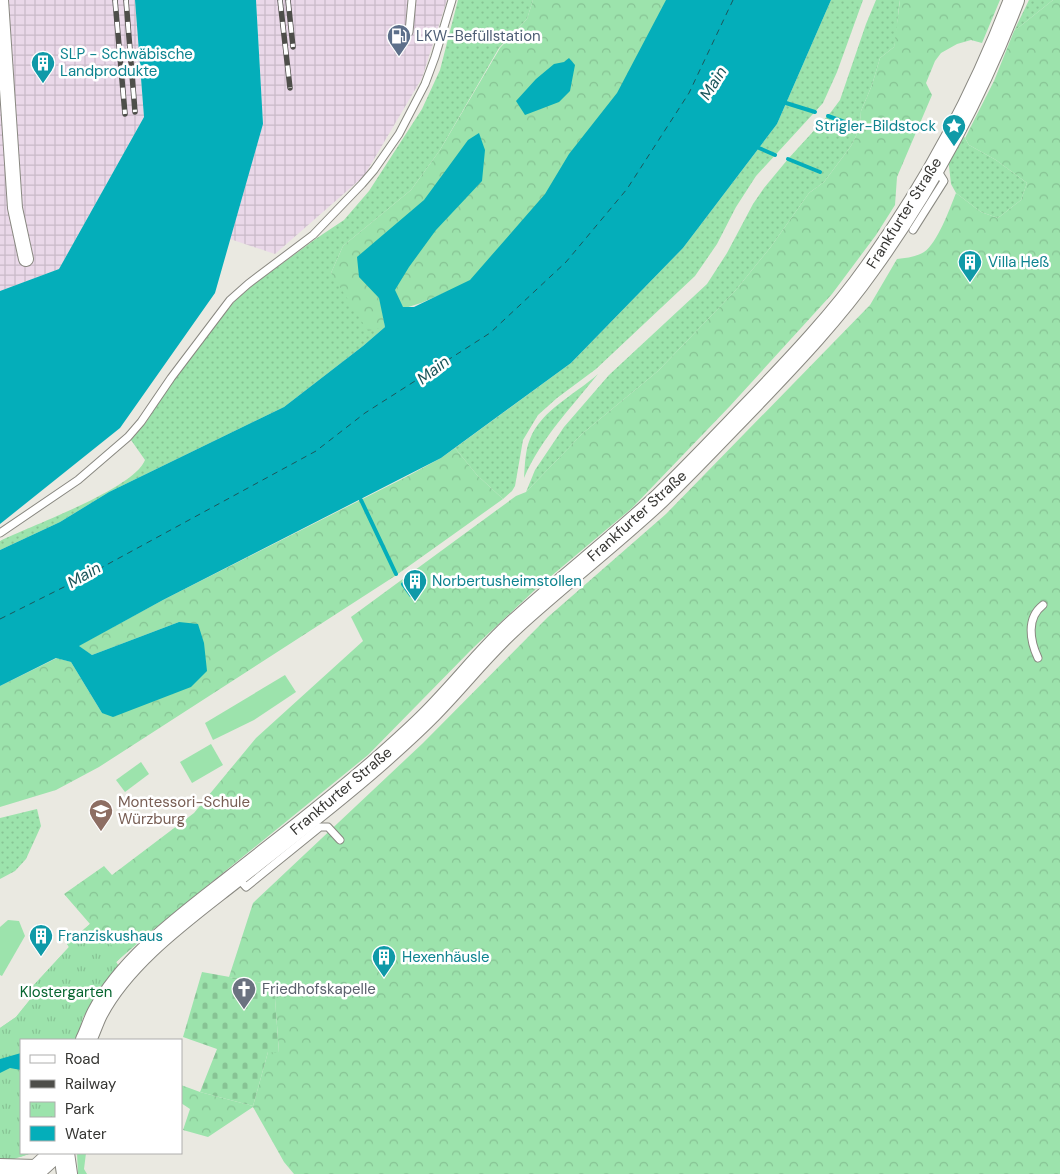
<svg xmlns="http://www.w3.org/2000/svg" width="1060" height="1174" viewBox="0 0 1060 1174" font-family="'DM Sans',sans-serif">
	<defs>
		<pattern id="industrial-grid" width="8" height="8" patternUnits="userSpaceOnUse" patternTransform="scale(1.25)"><rect width="8" height="8" fill="#ead8e9"/><path d="M0 4h8M4 0v8" fill="none" stroke="#c9bac8"/></pattern>
		<pattern id="grass-dots" width="8" height="8" patternUnits="userSpaceOnUse" patternTransform="scale(1.25)"><rect width="8" height="8" fill="#9ce3ac"/><path d="M2 2h.1M6 6h.1" fill="none" stroke="#87c394" stroke-width="1.8" stroke-linecap="round"/></pattern>
		<pattern id="forest-crowns" width="20" height="18" patternUnits="userSpaceOnUse" patternTransform="scale(1.25)"><rect width="20" height="18" fill="#9ce3ac"/><path d="M2 6a3 3 0 1 1 6 0M12 15a3 3 0 1 1 6 0" fill="none" stroke="#87c394"/></pattern>
		<pattern id="cemetery-stones" width="16" height="16" patternUnits="userSpaceOnUse" patternTransform="scale(1.25)"><rect width="16" height="16" fill="#9ce3ac"/><path d="M2 7V4a2 2 0 0 1 4 0v3zM10 15v-3a2 2 0 0 1 4 0v3z" fill="#87c394"/></pattern>
		<pattern id="park-tufts" width="24" height="20" patternUnits="userSpaceOnUse" patternTransform="scale(1.25)"><rect width="24" height="20" fill="#9ce3ac"/><path d="M3 7l-1-3M5 7V3M7 7l1-3M15 17l-1-3M17 17v-4M19 17l1-3" fill="none" stroke="#87c394"/></pattern>
	</defs>
	<rect width="100%" height="100%" fill="#eae9e1"/>
	<g fill="url(#industrial-grid)">
		<polygon points="0,0 135,0 144,117 59,269 0,291"/>
		<polygon points="256,0 447,0 422,78 364,176 275,254 230,239 263,124"/>
	</g>
	<g fill="url(#grass-dots)">
		<path d="M458,0H533L527,19L499,48L440,150L411,190L343,246L331,273L385,327L363,346L284,407L109,492L60,522L0,550V541C30,526 134,489 145,460L131,440L147,421L175,376L218,320L236,300L253,285L317,238L344,220L369,191L422,109L440,70Z"/>
		<polygon points="831,0 863,0 837,72 823,103 756,176 736,207 717,244 695,276 596,369 557,398 538,415 523,440 515,486 512,491 503,499 477,475 455,448 571,363 683,248 777,124"/>
		<path d="M876,0H900C897,16 898,32 894,47L880,58L872,85L861,111L860,128L851,146L824,182L809,193L770,248L735,291L658,371L583,433L526,492L535,470L564,427L609,375L707,284L727,253L753,204L764,188L788,159L831,112L840,100L866,24Z"/>
		<polygon points="1029,0 1053,0 1014,31"/>
		<polygon points="962,133 969,145 996,160 1027,183 1021,200 998,218 981,212 956,193 951,184 948,157"/>
		<path d="M598,374C571,408 541,438 524,478C525,465 525,451 530,439C541,410 576,394 598,374Z"/>
		<polygon points="37,809 41,826 26,859 15,871 0,879 0,818"/>
	</g>
	<g fill="url(#forest-crowns)">
		<polygon points="533,0 667,0 618,94 546,194 472,281 421,303 402,309 380,297 385,327 368,331 331,273 343,246 411,190 440,150 500,48 527,19"/>
		<polygon points="900,0 1000,0 982,43 971,40 957,44 941,53 935,61 926,83 932,95 897,177 895,205 876,235 832,294 730,406 632,508 537,588 473,648 368,755 154,929 116,962 118,965 104,984 83,1017 76,1040 21,1040 21,1153 32,1153 20,1157 0,1028 16,1017 37,991 32,987 69,947 67,944 90,924 64,894 104,866 112,875 194,813 256,738 363,641 351,617 516,496 526,492 583,433 658,371 735,291 770,248 809,193 824,182 851,146 860,128 861,111 872,85 880,58 894,47"/>
		<path d="M1053,0H1060V1174H294L284,1162L253,1107L208,1137L183,1130L190,1109L181,1103V1085L200,1092L253,1106L268,1052H279L274,985L229,977L253,903L423,743L548,617L666,514L870,305L897,259C906,258 916,257 924,252C937,244 950,208 956,193L981,212L998,218L1021,200L1027,183L996,160L969,145L965,138L994,81L1014,31Z"/>
		<polygon points="455,448 477,475 503,499 395,576 99,767 56,790 0,807 0,686 57,658 71,662 102,713 179,622 92,655 78,646 163,600 406,477 441,458"/>
	</g>
	<polygon fill="url(#cemetery-stones)" points="202,972 274,985 279,1053 268,1052 253,1106 200,1092 217,1049 183,1037"/>
	<polygon fill="url(#park-tufts)" points="90,924 122,956 116,962 118,965 104,984 83,1017 76,1040 21,1040 21,1153 32,1153 11,1160 0,1160 0,1028 16,1017 37,991 32,987 69,947 67,944"/>
	<g fill="#9ce3ac">
		<polygon points="285,675 296,692 254,720 213,740 205,723"/>
		<polygon points="211,744 223,765 192,783 180,762"/>
		<polygon points="141,762 149,774 125,792 116,780"/>
		<polygon points="8,920 19,921 25,936 2,976 0,975 0,927"/>
		<polygon points="77,1153 86,1153 84,1169 87,1174 78,1174"/>
	</g>
	<g fill="#04aeba">
		<polygon points="135,0 256,0 263,124 215,293 120,428 0,524 0,291 59,269 144,117"/>
		<polygon points="666,0 831,0 777,124 683,248 571,363 441,458 163,600 79,646 92,655 179,622 198,624 204,643 207,671 191,687 113,717 102,713 71,662 56,658 0,686 0,550 60,522 109,492 284,407 363,346 385,327 379,298 359,277 357,257 424,200 468,140 479,133 485,150 482,181 436,230 409,267 395,290 403,307 414,307 470,280 545,194 569,154 617,93"/>
		<polygon points="569,58 575,65 570,91 559,102 525,115 516,101 536,79 554,64 564,62"/>
		<polygon points="21,1053 21,1070 10,1068 0,1073 0,1059"/>
	</g>
	<g fill="none" stroke-linecap="round" stroke-linejoin="round">
		<g stroke="#04aeba" stroke-width="4">
			<polyline points="786,103 815,112"/>
			<polyline points="828,116 861,128"/>
			<polyline points="759,148 775,155"/>
			<polyline points="788,159 820,172"/>
			<polyline points="361,500 396,574"/>
			<polyline points="403,584 411,595"/>
		</g>
		<polyline stroke="#1d565b" stroke-width="1" stroke-dasharray="6 5" stroke-linecap="butt" points="0,619 86,576 316,451 365,413 490,333 566,262 627,189 689,93 733,0"/>
		<g stroke="#898881" stroke-width="9">
			<g id="lane">
				<polyline points="409,32 412,0"/>
				<polyline points="913,230 944,181 937,170"/>
				<polyline points="0,533 78,480 128,437 141,422 171,378 230,300 248,284 313,235 362,184 374,170 399,134 425,84 435,57 452,0"/>
				<path d="M1038,658C1030,641 1026,618 1043,605"/>
				<polyline points="237,877 246,887 320,827 328,827 340,840"/>
			</g>
		</g>
		<g stroke="#898881" stroke-width="16">
			<polyline id="street" points="1,0 15,208 26,259"/>
		</g>
		<g stroke="#898881" stroke-width="22">
			<g id="secondary">
				<path d="M86,1040C90,1032 93,1022 97,1014C125,960 185,917 232,880C280,842 329,805 376,764C393,749 411,733 428,716C458,686 484,652 515,624C562,581 613,542 660,498C692,467 723,434 754,402C795,359 836,316 870,268C929,186 978,94 1014,0"/>
				<polyline points="64,1153 67,1174"/>
				<polyline points="0,1169 36,1170"/>
				<polyline points="32,1174 55,1153"/>
			</g>
		</g>
		<use href="#lane" stroke="#fff" stroke-width="7"/>
		<use href="#street" stroke="#fff" stroke-width="14"/>
		<use href="#secondary" stroke="#fff" stroke-width="20"/>
		<g stroke="#4e4e4a" stroke-width="5.5">
			<g id="rail">
				<polyline points="115,0 125,114"/>
				<polyline points="126,0 135,112"/>
				<polyline points="280,0 290,88"/>
				<polyline points="288,0 293,47"/>
			</g>
		</g>
		<use href="#rail" stroke="#fff" stroke-width="4" stroke-dasharray="11" stroke-linecap="butt"/>
	</g>
	<defs>
		<g id="fuel-pin" transform="scale(1.25)"><path d="M0 17L-7.5 6A9.5 9.5 0 1 1 7.5 6Z" fill="#5c6f8a" stroke="#fff"/><path d="M-5.5-6h7V0h2V4h1.3V-2.5L3-4.5l.8-.8L6-3V5H2.5V1h-1V6h-7ZM-4.2-4.7v3.2H.2V-4.7Z" fill="#fff"/></g>
		<g id="building-pin" transform="scale(1.25)"><path d="M0 17L-7.5 6A9.5 9.5 0 1 1 7.5 6Z" fill="#0f9aa8" stroke="#fff"/><path d="M-4-6H4V6H1V3H-1V6H-4ZM-2.5-4.3h1.7v1.8h-1.7ZM.8-4.3h1.7v1.8H.8ZM-2.5-1h1.7V.8h-1.7ZM.8-1h1.7V.8H.8Z" fill="#fff"/></g>
		<g id="sight-pin" transform="scale(1.25)"><path d="M0 17L-7.5 6A9.5 9.5 0 1 1 7.5 6Z" fill="#0f9aa8" stroke="#fff"/><path d="M0-6L1.8-2.2L6-1.7L2.9 1.2L3.7 5.4L0 3.3L-3.7 5.4L-2.9 1.2L-6-1.7L-1.8-2.2Z" fill="#fff"/></g>
		<g id="school-pin" transform="scale(1.25)"><path d="M0 17L-7.5 6A9.5 9.5 0 1 1 7.5 6Z" fill="#8d6e63" stroke="#fff"/><path d="M0-5L7-2L0 1L-7-2ZM-4 1L0 2.5L4 1V4Q0 6-4 4Z" fill="#fff"/></g>
		<g id="church-pin" transform="scale(1.25)"><path d="M0 17L-7.5 6A9.5 9.5 0 1 1 7.5 6Z" fill="#6b7280" stroke="#fff"/><path d="M-1.2-6h2.4v3.5h3.3v2.4h-3.3V6h-2.4V-.1h-3.3v-2.4h3.3Z" fill="#fff"/></g>
	</defs>
	<g fill-rule="evenodd">
		<use href="#fuel-pin" x="399" y="36"/>
		<use href="#building-pin" x="43" y="63"/>
		<use href="#sight-pin" x="954" y="126"/>
		<use href="#building-pin" x="970" y="262"/>
		<use href="#building-pin" x="415" y="581"/>
		<use href="#school-pin" x="101" y="811"/>
		<use href="#building-pin" x="41" y="936"/>
		<use href="#building-pin" x="384" y="957"/>
		<use href="#church-pin" x="244" y="989"/>
	</g>
	<g text-anchor="middle" dominant-baseline="central" stroke-width="5" stroke-linejoin="round" paint-order="stroke">
		<g font-size="15" fill="#4e5e75" stroke="#fff" text-anchor="start">
			<text x="416" y="36">LKW-Befüllstation</text>
		</g>
		<g font-size="15" fill="#0d838f" stroke="#fff" text-anchor="start">
			<text x="60" y="54">SLP - Schwäbische<tspan x="60" dy="17">Landprodukte</tspan></text>
			<text x="936" y="126" text-anchor="end">Strigler-Bildstock</text>
			<text x="988" y="262">Villa Heß</text>
			<text x="432" y="581">Norbertusheimstollen</text>
			<text x="58" y="936">Franziskushaus</text>
			<text x="402" y="957">Hexenhäusle</text>
		</g>
		<g font-size="15" fill="#353532" stroke="#fff">
			<text transform="translate(904 213) rotate(-58)">Frankfurter Straße</text>
			<text transform="translate(637 516) rotate(-42)">Frankfurter Straße</text>
			<text transform="translate(341 791) rotate(-40)">Frankfurter Straße</text>
		</g>
		<g font-size="15" fill="#785e54" stroke="#fff" text-anchor="start">
			<text x="118" y="802">Montessori-Schule<tspan x="118" dy="17">Würzburg</tspan></text>
		</g>
		<g font-size="15" fill="#5b616d" stroke="#fff" text-anchor="start">
			<text x="262" y="989">Friedhofskapelle</text>
		</g>
		<g font-size="15" fill="#076530" stroke="#fff">
			<text x="66" y="992">Klostergarten</text>
		</g>
		<g font-size="16" font-style="italic" fill="#1d565b" stroke="#fff">
			<text transform="translate(713 83) rotate(-58)">Main</text>
			<text transform="translate(433 370) rotate(-37)">Main</text>
			<text transform="translate(84 575) rotate(-30)">Main</text>
		</g>
	</g>
	<rect x="20" y="1039" width="162" height="115" fill="#ffffff" stroke="#aeaead"/>
	<rect x="30" y="1055" width="25" height="8" fill="#ffffff" stroke="#aeaead"/>
	<text x="65" y="1064" font-size="15" fill="#353532">Road</text>
	<rect x="30" y="1080" width="25" height="8" fill="#4e4e4a" stroke="#aeaead"/>
	<text x="65" y="1089" font-size="15" fill="#353532">Railway</text>
	<rect x="30" y="1102" width="25" height="15" fill="url(#park-tufts)" stroke="#aeaead"/>
	<text x="65" y="1114" font-size="15" fill="#353532">Park</text>
	<rect x="30" y="1126" width="25" height="15" fill="#04aeba" stroke="#aeaead"/>
	<text x="65" y="1139" font-size="15" fill="#353532">Water</text>
</svg>
